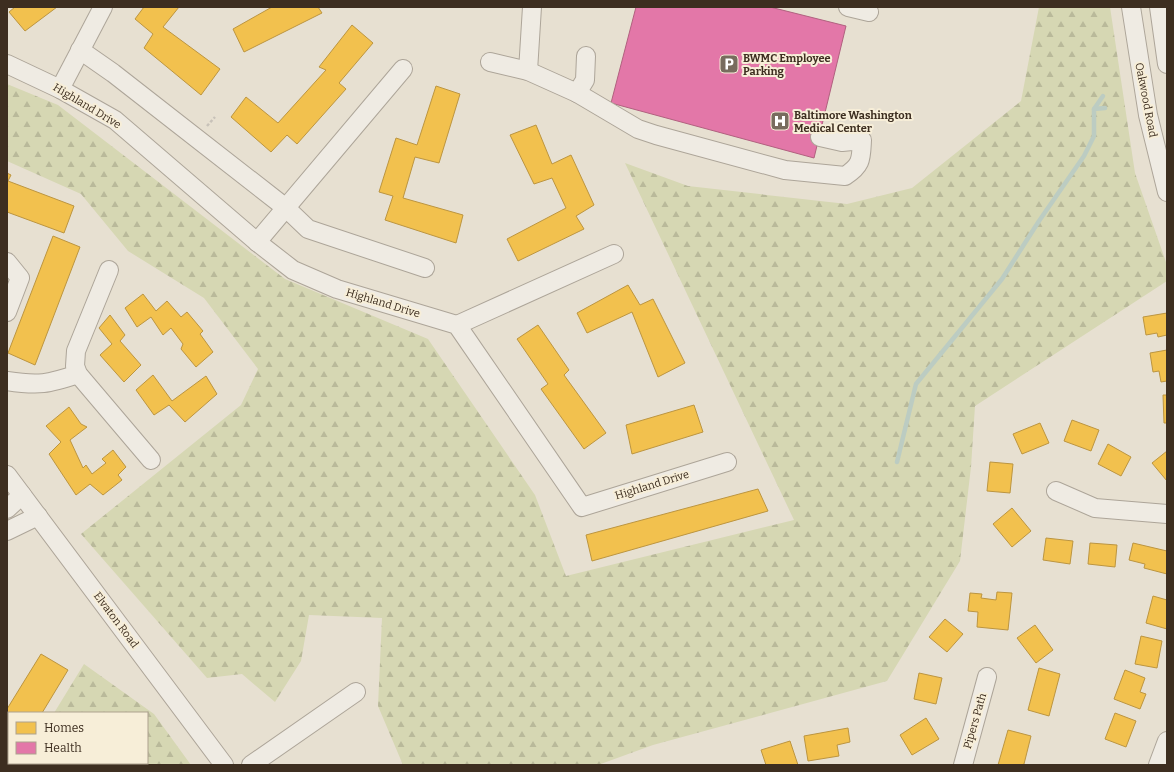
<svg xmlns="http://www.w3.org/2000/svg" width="1174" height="772" viewBox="0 0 1174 772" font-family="Bitter,serif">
	<defs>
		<pattern id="forest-firs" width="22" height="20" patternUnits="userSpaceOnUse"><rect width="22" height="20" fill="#d6d7b3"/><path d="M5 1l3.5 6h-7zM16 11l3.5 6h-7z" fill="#b9b99a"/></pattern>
	</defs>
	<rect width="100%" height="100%" fill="#e7e0d1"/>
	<g fill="url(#forest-firs)">
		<polygon points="1039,7 1110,7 1135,173 1167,265 1167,281 975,406 971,467 960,561 887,681 653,745 598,765 403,765 378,706 382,618 309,615 301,661 275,702 242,674 207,678 81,534 241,405 258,369 204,298 128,251 81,194 7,161 7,84 58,105 285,279 428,339 535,495 566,576 794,520 625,163 688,186 847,204 912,188 1021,101"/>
		<polygon points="84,664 154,714 191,765 23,765 24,763 147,763 147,713 54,713"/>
	</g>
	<g fill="#f2c14e" stroke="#bc9540">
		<polygon points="15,7 57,7 25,31 9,12"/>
		<polygon points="144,7 179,7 163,27 220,69 201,95 144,48 153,34 135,19"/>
		<polygon points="272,7 318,7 322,13 244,52 233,29"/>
		<polygon points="352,25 373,43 339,83 346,89 297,144 287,135 271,152 231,117 246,97 278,123 326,70 319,67"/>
		<polygon points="436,86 460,94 439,163 415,157 403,198 463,215 456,243 385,220 393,196 379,192 396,138 417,145"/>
		<polygon points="536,125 552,164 571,155 594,205 576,216 584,229 518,261 507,239 566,208 552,178 534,184 510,135"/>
		<polygon points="7,173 11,175 8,181 74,206 64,233 7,212"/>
		<polygon points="53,236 80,247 35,365 8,353"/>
		<polygon points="628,285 640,305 653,299 685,363 658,377 632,312 587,333 577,313"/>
		<polygon points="143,294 156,311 167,301 181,317 187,312 203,331 200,334 213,352 196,367 181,349 183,344 171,328 163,335 151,317 137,327 125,308"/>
		<polygon points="1167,313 1167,335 1158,337 1157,333 1146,335 1143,317"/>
		<polygon points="110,315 125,335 120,341 141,365 124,382 100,355 112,344 99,328"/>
		<polygon points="538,325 569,370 564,375 606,433 584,449 541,389 548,384 517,339"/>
		<polygon points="1167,350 1167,381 1161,382 1159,371 1153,372 1150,353"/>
		<polygon points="153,375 172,401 206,376 217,394 185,422 169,405 154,415 136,390"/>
		<polygon points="1163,395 1167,395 1167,423 1164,423"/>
		<polygon points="694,405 703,432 632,454 626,425"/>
		<polygon points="69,407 81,424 87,427 70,440 83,468 86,465 92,474 106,463 102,459 113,450 126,467 118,475 122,480 103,495 90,484 76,495 49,454 61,442 46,426"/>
		<polygon points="1072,420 1099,430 1091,451 1064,441"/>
		<polygon points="1040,423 1049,443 1022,454 1013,434"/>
		<polygon points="1108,444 1131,457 1121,476 1098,464"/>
		<polygon points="1167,451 1167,481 1152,463"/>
		<polygon points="990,462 1013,464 1010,493 987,491"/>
		<polygon points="758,489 768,511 592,561 586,535"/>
		<polygon points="1012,508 1031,531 1012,547 993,524"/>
		<polygon points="1046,538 1073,541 1070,564 1043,560"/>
		<polygon points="1090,543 1117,545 1115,567 1088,564"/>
		<polygon points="1133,543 1167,551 1167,574 1144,568 1145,564 1129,560"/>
		<polygon points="997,592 1012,593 1008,630 977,627 978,612 968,611 970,593 982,594 981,598 996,600"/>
		<polygon points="1153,596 1167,600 1167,629 1146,623"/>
		<polygon points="945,619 963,634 947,652 929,637"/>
		<polygon points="1035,625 1053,650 1036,663 1017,638"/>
		<polygon points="1141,636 1162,641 1157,668 1135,664"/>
		<polygon points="41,654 68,670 42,713 9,713 9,763 13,763 12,765 7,765 7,709"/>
		<polygon points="1039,668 1060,674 1049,716 1028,710"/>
		<polygon points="1125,670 1145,678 1140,692 1146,694 1140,709 1114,699"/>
		<polygon points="919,673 942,678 936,704 914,699"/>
		<polygon points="1115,713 1136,721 1126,747 1105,739"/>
		<polygon points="926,718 939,739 912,755 900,735"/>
		<polygon points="848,728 850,742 837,745 839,756 808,761 804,736"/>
		<polygon points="1008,730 1031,736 1024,764 1022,765 998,765"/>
		<polygon points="790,741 798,765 766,765 761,750"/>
	</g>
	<polygon fill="#e377a8" stroke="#b1617f" points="636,7 770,7 846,26 814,158 611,103"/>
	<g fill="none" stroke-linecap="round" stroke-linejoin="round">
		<g stroke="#bcccc2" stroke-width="4.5">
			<polyline points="1094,109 1103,96"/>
			<polyline points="897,462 916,384 1002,279 1039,221 1084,156 1094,136 1094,109 1105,108"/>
		</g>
		<g stroke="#ada599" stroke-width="20">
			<g id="minor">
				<polyline points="848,7 869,12"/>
				<polyline points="1131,7 1148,115 1167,192"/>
				<polyline points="1159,7 1167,64"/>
				<polyline points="80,50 113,73 286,208 308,229 425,268"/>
				<path d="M490,62L528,71L577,93L638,129L656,135L785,170L845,176C862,165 861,159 862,140L842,142L820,137"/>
				<polyline points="7,64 60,89 115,120 257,242 293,270 337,289 457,325 582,507 727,462"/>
				<polyline points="528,71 532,7"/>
				<polyline points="60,89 103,7"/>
				<polyline points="577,93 585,80 586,56"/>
				<polyline points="257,242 403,69"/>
				<polyline points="7,262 20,278 7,312"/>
				<polyline points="109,270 76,351 75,366 78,374 151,460"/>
				<polyline points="457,325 614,254"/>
				<path d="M7,381C39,386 48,384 78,374"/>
				<polyline points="7,475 224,765"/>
				<polyline points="1056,491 1095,508 1167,514"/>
				<polyline points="7,509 22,495"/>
				<polyline points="7,531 38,516"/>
				<polyline points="251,765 356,692"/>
				<polyline points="963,765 987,677"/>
				<polyline points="1158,765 1167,741"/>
			</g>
		</g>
		<polyline stroke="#c8c2b9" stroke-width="2.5" stroke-dasharray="3 2" stroke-linecap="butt" points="207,126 215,117"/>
		<use href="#minor" stroke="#efebe3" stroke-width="18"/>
	</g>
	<defs>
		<g id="parking-square" transform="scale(1)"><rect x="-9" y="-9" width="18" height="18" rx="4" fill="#786c5e" stroke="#f7eed8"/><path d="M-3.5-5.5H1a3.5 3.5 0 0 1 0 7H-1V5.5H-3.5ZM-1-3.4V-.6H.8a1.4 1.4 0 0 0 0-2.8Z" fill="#fff"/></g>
		<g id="hospital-square" transform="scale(1)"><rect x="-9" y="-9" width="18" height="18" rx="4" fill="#786c5e" stroke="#f7eed8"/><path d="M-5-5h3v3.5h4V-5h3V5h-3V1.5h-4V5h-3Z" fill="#fff"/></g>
	</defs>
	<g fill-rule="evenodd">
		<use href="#parking-square" x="729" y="64"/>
		<use href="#hospital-square" x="780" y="121"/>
	</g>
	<g text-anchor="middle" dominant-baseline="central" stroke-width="4" stroke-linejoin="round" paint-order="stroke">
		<g font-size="11" font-weight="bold" fill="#3d2e20" stroke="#f7eed8" text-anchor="start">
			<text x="743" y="58">BWMC Employee<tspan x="743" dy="13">Parking</tspan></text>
			<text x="794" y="115">Baltimore Washington<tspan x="794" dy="13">Medical Center</tspan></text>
		</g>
		<g font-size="11" fill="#3d2e20" stroke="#f7eed8">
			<text transform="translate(1146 100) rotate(79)">Oakwood Road</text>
			<text transform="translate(87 106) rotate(31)">Highland Drive</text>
			<text transform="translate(383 303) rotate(17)">Highland Drive</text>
			<text transform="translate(652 485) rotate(-17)">Highland Drive</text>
			<text transform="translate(116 620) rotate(53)">Elvaton Road</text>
			<text transform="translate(975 721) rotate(-74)">Pipers Path</text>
		</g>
	</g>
	<rect width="1174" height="772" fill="none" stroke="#3d2e20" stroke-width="16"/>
	<rect x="8" y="712" width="140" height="52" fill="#f7eed8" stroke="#ada18e"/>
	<rect x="16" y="722" width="20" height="12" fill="#f2c14e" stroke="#ada18e"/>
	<text x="44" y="732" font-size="12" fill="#3d2e20">Homes</text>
	<rect x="16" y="742" width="20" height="12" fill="#e377a8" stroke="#ada18e"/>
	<text x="44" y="752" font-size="12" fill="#3d2e20">Health</text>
</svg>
